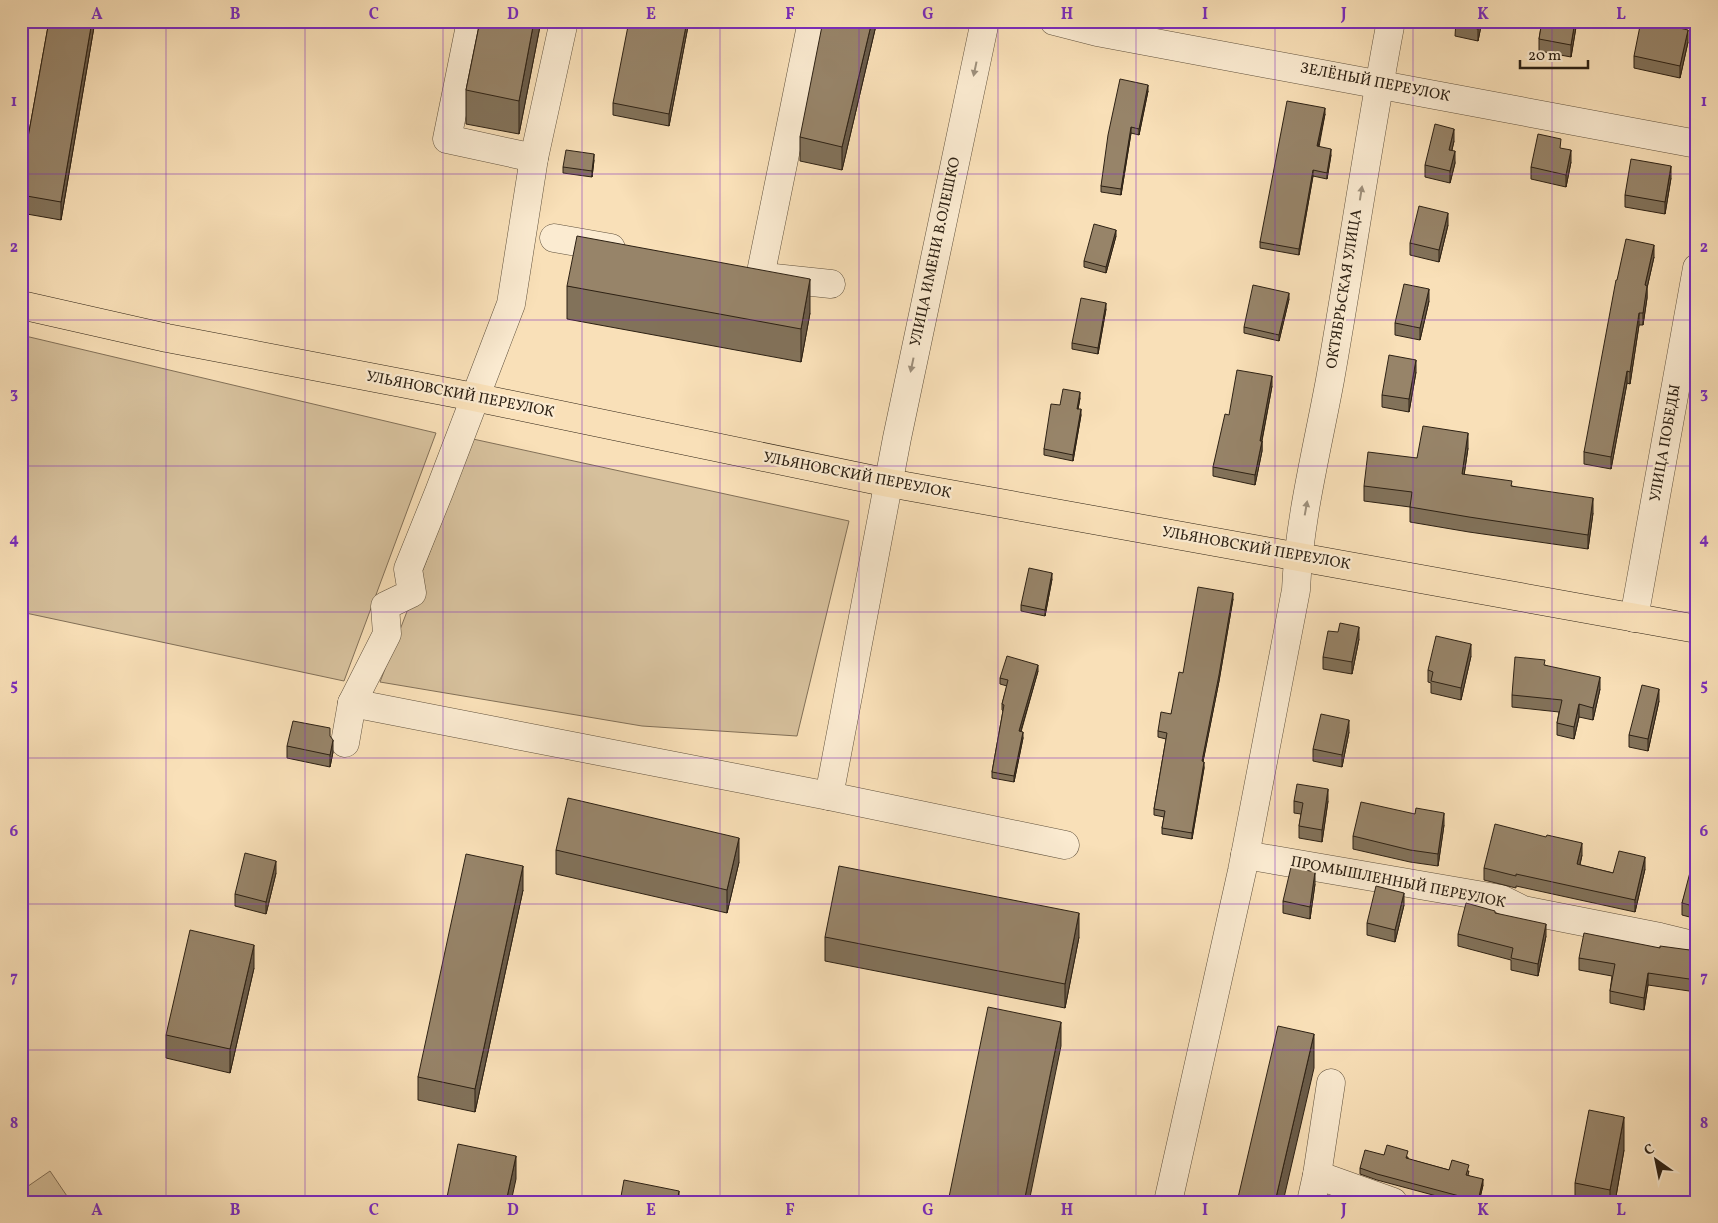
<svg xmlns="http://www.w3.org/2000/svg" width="1718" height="1223" viewBox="0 0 1718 1223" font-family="Vollkorn,serif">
	<rect width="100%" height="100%" fill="#f9e0b8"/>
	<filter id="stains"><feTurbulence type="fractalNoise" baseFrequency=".004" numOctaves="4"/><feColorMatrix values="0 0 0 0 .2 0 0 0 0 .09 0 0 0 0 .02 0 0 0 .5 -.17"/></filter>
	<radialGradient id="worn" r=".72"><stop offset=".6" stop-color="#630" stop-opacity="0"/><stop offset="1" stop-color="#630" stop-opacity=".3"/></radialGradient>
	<g fill="#d6c09c" stroke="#827058">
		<polygon points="21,335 436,433 344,681 21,612"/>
		<polygon points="473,439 849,521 797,736 642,726 380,682"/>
		<polygon points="50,1171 71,1202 21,1202 21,1191"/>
	</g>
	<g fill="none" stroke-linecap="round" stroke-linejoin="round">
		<g stroke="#60513d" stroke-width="29">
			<g id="minor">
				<polyline points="471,21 447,139 534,158"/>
				<polyline points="1054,21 1097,32 1697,144"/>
				<polyline points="554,238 611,248"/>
				<polyline points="760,277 812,21"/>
				<polyline points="774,278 831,284"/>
				<polyline points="1634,618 1697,268"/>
				<polyline points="352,703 829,796 1065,845"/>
				<polyline points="345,743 352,703 387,634 385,606 412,593 408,569 439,492 511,304 534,158 564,21"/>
				<polyline points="829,796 897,438 985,21"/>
				<polyline points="1245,855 1501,899 1523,910 1660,937 1697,946"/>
				<polyline points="1317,1175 1393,1202"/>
				<path d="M1168,1202L1242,871L1296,590C1299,520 1317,450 1330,380C1351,261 1368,141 1391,21"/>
				<polyline points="1311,1202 1317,1175 1331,1083"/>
			</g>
		</g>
		<g stroke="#2d2114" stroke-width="29">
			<polyline id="major" points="21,305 167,338 474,397 889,483 1697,629"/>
		</g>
		<use href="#minor" stroke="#fbebd1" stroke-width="28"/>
		<use href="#major" stroke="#f9e0b8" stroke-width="28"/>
	</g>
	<g fill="#82725a" stroke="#2d2114">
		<polygon points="49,21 95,21 61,220 21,213 21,142 27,143"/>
		<polygon points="480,21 541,21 519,134 466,124 466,90"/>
		<polygon points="689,21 669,126 613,115 613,103"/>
		<polygon points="877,21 842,170 800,161 800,137"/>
		<polygon points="1456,21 1482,21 1478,41 1455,36"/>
		<polygon points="1542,21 1577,21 1571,57 1539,51 1539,39"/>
		<polygon points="1688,42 1680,78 1634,68 1634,56"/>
		<polygon points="1148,91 1139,135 1131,133 1121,195 1101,192 1101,186"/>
		<polygon points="1325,114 1319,147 1331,155 1327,179 1313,176 1299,255 1260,248 1260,242"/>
		<polygon points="1454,141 1452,150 1455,163 1450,183 1425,177 1425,165"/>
		<polygon points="594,160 592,177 563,173 563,167"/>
		<polygon points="1571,162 1566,187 1531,179 1531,167"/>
		<polygon points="1671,178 1665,214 1625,207 1625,195"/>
		<polygon points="1448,225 1439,262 1410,255 1410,243"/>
		<polygon points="1116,236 1106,273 1084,267 1084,261"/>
		<polygon points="1654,257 1647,288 1647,298 1643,325 1639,325 1630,384 1627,383 1611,469 1584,464 1584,452"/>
		<polygon points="567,286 810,313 801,362 567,319"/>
		<polygon points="1289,299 1279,341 1244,333 1244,327"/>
		<polygon points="1429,301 1420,340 1395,335 1395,323"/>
		<polygon points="1106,309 1098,354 1072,349 1072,343"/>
		<polygon points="1416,372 1409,412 1382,407 1382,395"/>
		<polygon points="1272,386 1262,441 1262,451 1255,485 1213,476 1213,467 1229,415"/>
		<polygon points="1080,398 1078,409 1081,415 1073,461 1044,455 1044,449 1060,405"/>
		<polygon points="1468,448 1464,475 1512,486 1593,513 1588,549 1469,532 1410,522 1410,507 1364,501 1364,486 1417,458"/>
		<polygon points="1052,579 1045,616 1021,611 1021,605"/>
		<polygon points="1233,599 1219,681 1203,761 1204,768 1192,839 1162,834 1162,828 1164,817 1154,815 1154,809 1166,739 1158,737 1158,731 1171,714 1183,673"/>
		<polygon points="1359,639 1352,674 1323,669 1323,657"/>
		<polygon points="1471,656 1461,700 1431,693 1431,683 1428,682 1428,670"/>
		<polygon points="1545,665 1600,689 1593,720 1579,717 1574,739 1557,735 1557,723 1559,712 1512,707 1512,695"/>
		<polygon points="1038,671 1021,732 1023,738 1014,782 992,778 992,772 1003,711 1002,710 1002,704 1007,686 1000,684 1000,678"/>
		<polygon points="1659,701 1648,751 1629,747 1629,735"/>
		<polygon points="1349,732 1342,767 1313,761 1313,749"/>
		<polygon points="287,746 333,752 330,767 287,758"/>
		<polygon points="1294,801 1328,801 1322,842 1299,838 1299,826 1301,814 1294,813"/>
		<polygon points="1444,825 1438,866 1410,862 1353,849 1353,836"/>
		<polygon points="556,850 739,862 727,913 556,874"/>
		<polygon points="1582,855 1580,865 1613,873 1645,869 1635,912 1516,886 1516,888 1484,880 1484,868"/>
		<polygon points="1697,857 1697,919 1682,915 1682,903"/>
		<polygon points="276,873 266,914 235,906 235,894"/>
		<polygon points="1315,884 1310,919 1283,913 1283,901"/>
		<polygon points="523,890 475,1112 418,1100 418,1077"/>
		<polygon points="1404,905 1395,942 1367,935 1367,923"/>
		<polygon points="1495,913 1546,936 1538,976 1511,970 1511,960 1458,946 1458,934"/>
		<polygon points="825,937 1079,937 1065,1008 825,961"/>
		<polygon points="1660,948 1697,951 1696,992 1648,985 1644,1010 1610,1003 1610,991 1612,976 1579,970 1579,958"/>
		<polygon points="254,968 230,1073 166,1058 166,1035"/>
		<polygon points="1624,1150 1615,1202 1575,1202 1575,1183"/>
		<polygon points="1384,1155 1408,1157 1408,1159 1449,1170 1469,1171 1468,1175 1483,1185 1479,1202 1459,1202 1377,1180 1360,1174 1360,1168"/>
	</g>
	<g fill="#6a5c4a" stroke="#2d2114">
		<polygon points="92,21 95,21 61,220 61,202"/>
		<polygon points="534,21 541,21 519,134 519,101"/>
		<polygon points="687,21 689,21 669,126 669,114"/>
		<polygon points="872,21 877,21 842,170 842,147"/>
		<polygon points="1479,21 1482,21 1478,41 1478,29"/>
		<polygon points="1575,21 1577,21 1571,57 1571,45"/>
		<polygon points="1688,30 1688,42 1680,78 1680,66"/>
		<polygon points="1148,85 1148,91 1139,135 1139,129"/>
		<polygon points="1325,108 1325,114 1317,152 1317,146"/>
		<polygon points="1131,127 1131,133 1121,195 1121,189"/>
		<polygon points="1454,129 1454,141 1449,162 1449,150"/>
		<polygon points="1331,149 1331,155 1327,179 1327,173"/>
		<polygon points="1571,150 1571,162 1566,187 1566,175"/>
		<polygon points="1455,151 1455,163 1450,183 1450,171"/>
		<polygon points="594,154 594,160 592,177 592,171"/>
		<polygon points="1671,166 1671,178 1665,214 1665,202"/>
		<polygon points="1313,170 1313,176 1299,255 1299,249"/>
		<polygon points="1448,213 1448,225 1439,262 1439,250"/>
		<polygon points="1116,230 1116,236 1106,273 1106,267"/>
		<polygon points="1654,245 1654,257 1647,288 1647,298 1643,325 1643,313 1645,285"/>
		<polygon points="810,279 810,313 801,362 801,329"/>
		<polygon points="1429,289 1429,301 1420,340 1420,328"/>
		<polygon points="1289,293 1289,299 1279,341 1279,335"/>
		<polygon points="1106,303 1106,309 1098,354 1098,348"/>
		<polygon points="1639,313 1639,325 1630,384 1630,372"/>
		<polygon points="1416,360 1416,372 1409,412 1409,399"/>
		<polygon points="1627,371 1627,383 1611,469 1611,457"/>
		<polygon points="1272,376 1272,386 1260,450 1260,441"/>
		<polygon points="1080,392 1080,398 1077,415 1077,409"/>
		<polygon points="1081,409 1081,415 1073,461 1073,455"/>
		<polygon points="1468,433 1468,448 1462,489 1462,474"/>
		<polygon points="1262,441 1262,451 1255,485 1255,475"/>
		<polygon points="1593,498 1593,513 1588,549 1588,535"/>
		<polygon points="1052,573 1052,579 1045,616 1045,610"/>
		<polygon points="1233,593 1233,599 1219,681 1202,767 1202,761"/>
		<polygon points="1359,627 1359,639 1352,674 1352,662"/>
		<polygon points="1471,644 1471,656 1461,700 1461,688"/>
		<polygon points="1038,665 1038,671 1019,737 1019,731"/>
		<polygon points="1600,677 1600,689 1593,720 1593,708"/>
		<polygon points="1659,689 1659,701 1648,751 1648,739"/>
		<polygon points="1579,704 1579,717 1574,739 1574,727"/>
		<polygon points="1349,720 1349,732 1342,767 1342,755"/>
		<polygon points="1023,732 1023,738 1014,782 1014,776"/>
		<polygon points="333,740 333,752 330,767 330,755"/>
		<polygon points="1204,762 1204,768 1192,839 1192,833"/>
		<polygon points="1328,789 1328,801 1322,842 1322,830"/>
		<polygon points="1444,813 1444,825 1438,866 1438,854"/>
		<polygon points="739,838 739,862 727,913 727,890"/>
		<polygon points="1582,843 1582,855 1577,876 1577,864"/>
		<polygon points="1645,857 1645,869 1635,912 1635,900"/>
		<polygon points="276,861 276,873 266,914 266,902"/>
		<polygon points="523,866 523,890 475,1112 475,1089"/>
		<polygon points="1315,872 1315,884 1310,919 1310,907"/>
		<polygon points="1404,893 1404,905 1395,942 1395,930"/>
		<polygon points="1079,913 1079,937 1065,1008 1065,984"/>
		<polygon points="1546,924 1546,936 1538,976 1538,964"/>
		<polygon points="254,945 254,968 230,1073 230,1049"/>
		<polygon points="1648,973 1648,985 1644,1010 1644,998"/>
		<polygon points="1061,1022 1061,1046 1029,1202 1024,1202"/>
		<polygon points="1314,1034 1314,1068 1283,1202 1275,1202"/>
		<polygon points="1624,1117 1624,1150 1615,1202 1610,1202 1610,1190"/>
		<polygon points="516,1156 516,1179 511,1202 506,1202"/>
		<polygon points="1483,1179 1483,1185 1479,1202 1478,1202"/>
		<polygon points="679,1191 679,1202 677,1202"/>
	</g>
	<g fill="#978469" stroke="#2d2114">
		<polygon points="49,21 92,21 61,202 21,195 21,142 27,143"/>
		<polygon points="480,21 534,21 519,101 466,90"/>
		<polygon points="629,21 687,21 669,114 613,103"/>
		<polygon points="823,21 872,21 842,147 800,137"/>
		<polygon points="1456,21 1479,21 1478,29 1455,24"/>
		<polygon points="1542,21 1575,21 1571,45 1539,39"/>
		<polygon points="1641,21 1650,21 1688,30 1680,66 1634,56"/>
		<polygon points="1120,79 1148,85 1139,129 1131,127 1121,189 1101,186 1108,135"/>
		<polygon points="1287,101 1325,108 1317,146 1331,149 1327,173 1313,170 1299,249 1260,242"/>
		<polygon points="1435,124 1454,129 1449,150 1455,151 1450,171 1425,165"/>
		<polygon points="1538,134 1561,139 1560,148 1571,150 1566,175 1531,167"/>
		<polygon points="566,150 594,154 592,171 563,167"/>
		<polygon points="1631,159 1671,166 1665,202 1625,195"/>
		<polygon points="1419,206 1448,213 1439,250 1410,243"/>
		<polygon points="1094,224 1116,230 1106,267 1084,261"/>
		<polygon points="577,236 810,279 801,329 567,286"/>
		<polygon points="1626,239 1654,245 1645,285 1647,286 1643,313 1639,313 1630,372 1627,371 1611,457 1584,452 1616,280 1617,280"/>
		<polygon points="1404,284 1429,289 1420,328 1395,323"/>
		<polygon points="1253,285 1289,293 1279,335 1244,327"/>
		<polygon points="1081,298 1106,303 1098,348 1072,343"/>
		<polygon points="1389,355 1416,360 1409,399 1382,395"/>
		<polygon points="1237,370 1272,376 1260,441 1262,441 1255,475 1213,467 1225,414 1229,415"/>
		<polygon points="1063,389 1080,392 1077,409 1081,409 1073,455 1044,449 1051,404 1060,405"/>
		<polygon points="1423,426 1468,433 1462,474 1512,481 1511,486 1593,498 1588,535 1469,517 1410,507 1412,492 1364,486 1368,452 1417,458"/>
		<polygon points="1029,568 1052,573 1045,610 1021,605"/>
		<polygon points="1198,587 1233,593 1219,675 1202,761 1204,762 1192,833 1162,828 1165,811 1154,809 1167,733 1158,731 1161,712 1171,714 1179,672 1183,673"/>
		<polygon points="1340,623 1359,627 1352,662 1323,657 1328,631 1338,632"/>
		<polygon points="1436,636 1471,644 1461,688 1431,681 1433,672 1428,670"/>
		<polygon points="1007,656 1038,665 1019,731 1023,732 1014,776 992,772 1004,705 1002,704 1008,680 1000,678"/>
		<polygon points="1515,657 1545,660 1544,665 1600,677 1593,708 1579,704 1574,727 1557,723 1562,700 1512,695"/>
		<polygon points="1642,685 1659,689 1648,739 1629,735"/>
		<polygon points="1321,714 1349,720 1342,755 1313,749"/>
		<polygon points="293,721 330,728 330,736 333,740 330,755 287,746"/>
		<polygon points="1297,784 1328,789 1322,830 1299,826 1303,803 1294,801"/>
		<polygon points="568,798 739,838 727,890 556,850"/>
		<polygon points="1361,802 1415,814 1416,808 1444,813 1438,854 1410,850 1353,836"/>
		<polygon points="1495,824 1546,837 1547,835 1582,843 1577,864 1613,873 1619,851 1645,857 1635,900 1516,874 1516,876 1484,868"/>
		<polygon points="245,853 276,861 266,902 235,894"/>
		<polygon points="466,854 523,866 475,1089 418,1077"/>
		<polygon points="1694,857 1697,857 1697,907 1682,903"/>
		<polygon points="839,866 1079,913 1065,984 825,937"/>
		<polygon points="1291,867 1315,872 1310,907 1283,901"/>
		<polygon points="1376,886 1404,893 1395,930 1367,923"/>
		<polygon points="1466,903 1495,911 1495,913 1546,924 1538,964 1511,958 1513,948 1458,934"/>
		<polygon points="190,930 254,945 230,1049 166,1035"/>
		<polygon points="1584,933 1660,948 1660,946 1697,951 1696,980 1648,973 1644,998 1610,991 1615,964 1579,958"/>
		<polygon points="988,1007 1061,1022 1024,1202 948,1202"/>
		<polygon points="1278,1026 1314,1034 1275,1202 1237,1202"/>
		<polygon points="1589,1110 1624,1117 1610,1190 1575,1183"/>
		<polygon points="458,1144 516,1156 506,1202 446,1202"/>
		<polygon points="1387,1145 1408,1151 1406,1158 1449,1170 1452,1160 1469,1165 1466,1175 1483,1179 1478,1201 1377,1174 1360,1168 1365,1150 1384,1155"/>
		<polygon points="624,1180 679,1191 677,1202 620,1202"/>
	</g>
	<defs><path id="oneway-solid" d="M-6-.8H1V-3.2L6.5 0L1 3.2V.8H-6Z" transform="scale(1.25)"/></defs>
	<g fill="#9e907c">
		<use href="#oneway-solid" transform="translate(975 69) rotate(102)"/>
		<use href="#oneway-solid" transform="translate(1361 193) rotate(-81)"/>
		<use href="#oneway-solid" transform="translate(912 365) rotate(102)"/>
		<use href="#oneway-solid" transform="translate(1306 508) rotate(-80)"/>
	</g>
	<path fill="none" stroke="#7b2cbf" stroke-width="1" stroke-opacity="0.55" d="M166,21V1202M305,21V1202M443,21V1202M582,21V1202M720,21V1202M859,21V1202M998,21V1202M1136,21V1202M1275,21V1202M1413,21V1202M1552,21V1202M21,174H1697M21,320H1697M21,466H1697M21,612H1697M21,758H1697M21,904H1697M21,1050H1697"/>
	<g text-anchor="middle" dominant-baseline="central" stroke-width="4.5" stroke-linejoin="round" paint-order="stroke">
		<g font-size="15" fill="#2d2114" stroke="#fbebd1">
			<text transform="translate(1375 83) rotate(11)">ЗЕЛЁНЫЙ ПЕРЕУЛОК</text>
			<text transform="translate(936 252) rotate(-78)">УЛИЦА ИМЕНИ В.ОЛЕШКО</text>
			<text transform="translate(1345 289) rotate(-81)">ОКТЯБРЬСКАЯ УЛИЦА</text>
			<text transform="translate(460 395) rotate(11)">УЛЬЯНОВСКИЙ ПЕРЕУЛОК</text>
			<text transform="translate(1666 443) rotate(-80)">УЛИЦА ПОБЕДЫ</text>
			<text transform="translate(857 476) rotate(11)">УЛЬЯНОВСКИЙ ПЕРЕУЛОК</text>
			<text transform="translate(1256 549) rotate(10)">УЛЬЯНОВСКИЙ ПЕРЕУЛОК</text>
			<text transform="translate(1398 883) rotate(11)">ПРОМЫШЛЕННЫЙ ПЕРЕУЛОК</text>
		</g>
	</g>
	<rect width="1718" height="1223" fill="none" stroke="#f9e0b8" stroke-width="55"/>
	<g transform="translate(1656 1160) rotate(327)" stroke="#fbebd1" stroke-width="4" paint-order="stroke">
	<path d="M0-4L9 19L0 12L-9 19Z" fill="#2d2114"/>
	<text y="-8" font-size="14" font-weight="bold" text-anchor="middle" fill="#2d2114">С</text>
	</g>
	<path d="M1520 60v8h68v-8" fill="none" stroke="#2d2114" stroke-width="2.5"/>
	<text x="1528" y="60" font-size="15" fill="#2d2114" stroke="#fbebd1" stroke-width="4" paint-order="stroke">20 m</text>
	<rect x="28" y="28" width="1662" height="1168" fill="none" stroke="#7b2cbf" stroke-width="2"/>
	<g font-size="16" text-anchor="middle" font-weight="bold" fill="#7b2cbf">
		<text x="97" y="19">A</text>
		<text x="235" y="19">B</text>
		<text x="374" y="19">C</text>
		<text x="513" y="19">D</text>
		<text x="651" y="19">E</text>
		<text x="790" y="19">F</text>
		<text x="928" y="19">G</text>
		<text x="1067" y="19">H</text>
		<text x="1205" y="19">I</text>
		<text x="1344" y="19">J</text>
		<text x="1483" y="19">K</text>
		<text x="1621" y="19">L</text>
		<text x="14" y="106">1</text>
		<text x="1704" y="106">1</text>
		<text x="14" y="252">2</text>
		<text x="1704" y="252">2</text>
		<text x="14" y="398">3</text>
		<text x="1704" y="398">3</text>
		<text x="14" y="544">4</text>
		<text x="1704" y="544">4</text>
		<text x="14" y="690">5</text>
		<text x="1704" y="690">5</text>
		<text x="14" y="836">6</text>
		<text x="1704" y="836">6</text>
		<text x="14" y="982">7</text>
		<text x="1704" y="982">7</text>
		<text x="14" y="1128">8</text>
		<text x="1704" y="1128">8</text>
		<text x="97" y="1215">A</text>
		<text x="235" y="1215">B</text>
		<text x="374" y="1215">C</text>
		<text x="513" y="1215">D</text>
		<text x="651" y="1215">E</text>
		<text x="790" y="1215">F</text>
		<text x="928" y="1215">G</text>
		<text x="1067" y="1215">H</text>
		<text x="1205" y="1215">I</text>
		<text x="1344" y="1215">J</text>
		<text x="1483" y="1215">K</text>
		<text x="1621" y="1215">L</text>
	</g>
	<rect width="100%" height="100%" filter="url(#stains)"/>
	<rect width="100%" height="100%" fill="url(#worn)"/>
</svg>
